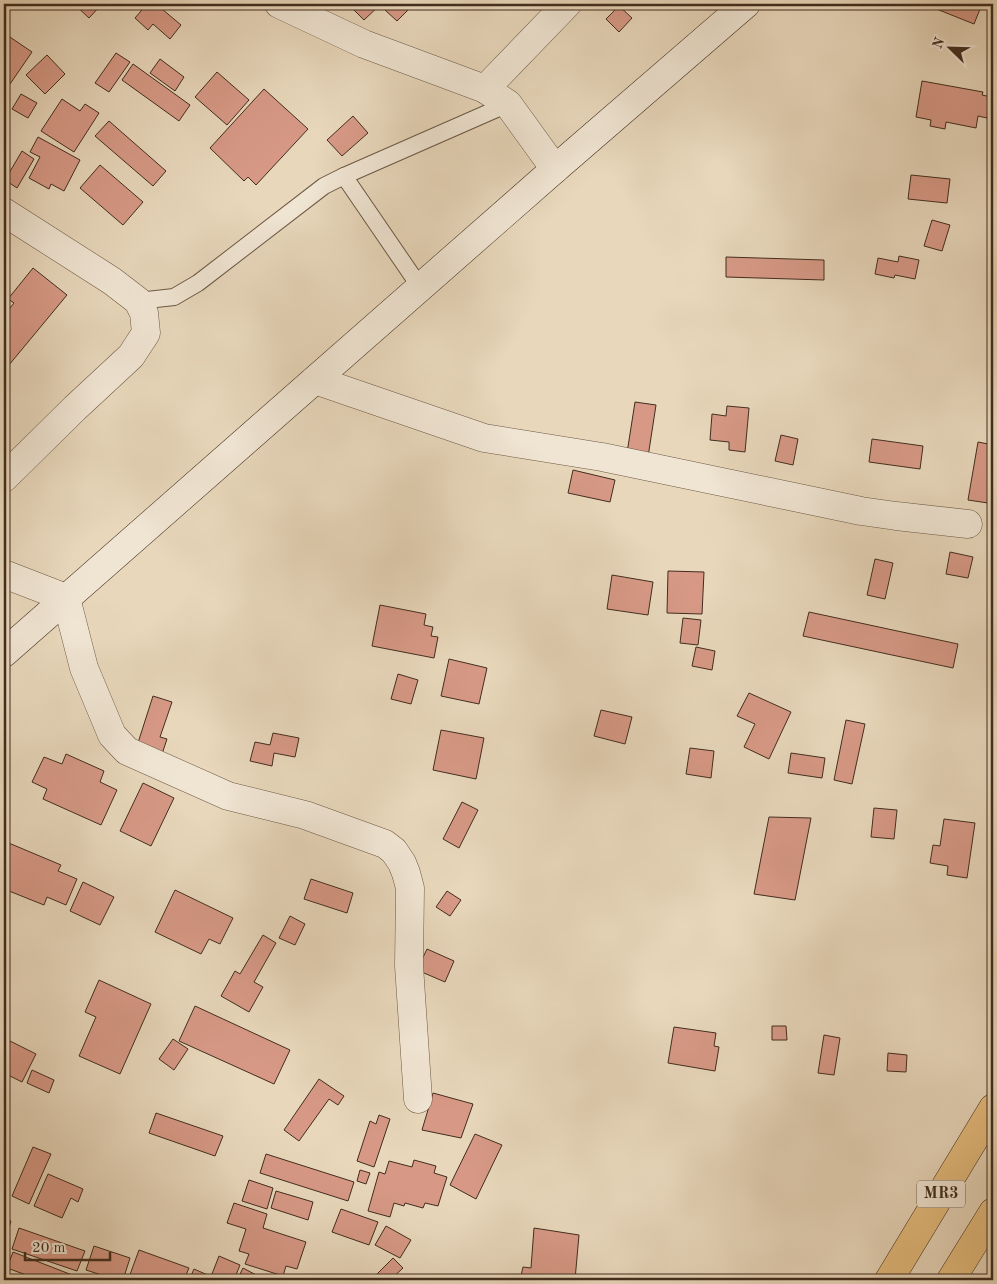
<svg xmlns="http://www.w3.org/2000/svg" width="997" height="1284" viewBox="0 0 997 1284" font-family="'Old Standard TT',serif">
	<rect width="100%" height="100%" fill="#e8d7bb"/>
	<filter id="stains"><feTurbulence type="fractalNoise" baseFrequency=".004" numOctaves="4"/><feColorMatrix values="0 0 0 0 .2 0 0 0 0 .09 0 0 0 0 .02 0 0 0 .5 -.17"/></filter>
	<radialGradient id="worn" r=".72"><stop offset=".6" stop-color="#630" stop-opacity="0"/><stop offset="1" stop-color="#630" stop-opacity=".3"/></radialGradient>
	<g fill="#d79986" stroke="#422d1e">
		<polygon points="74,4 102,4 89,18"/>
		<polygon points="147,4 156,4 181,25 170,39 153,24 148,30 135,18"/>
		<polygon points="359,4 381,4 364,20 353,9"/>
		<polygon points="392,4 407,4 411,7 397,21 385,10"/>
		<polygon points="924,4 982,4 974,24"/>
		<polygon points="619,6 632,18 619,32 606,19"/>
		<polygon points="4,33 32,52 10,84 4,80"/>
		<polygon points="116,53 130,62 109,92 95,83"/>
		<polygon points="47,55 65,74 45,94 26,75"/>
		<polygon points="160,59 184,77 175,91 150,73"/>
		<polygon points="133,64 190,105 179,121 122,80"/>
		<polygon points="217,72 249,100 227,125 195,97"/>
		<polygon points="922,81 983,92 982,95 991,97 987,118 978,116 976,128 946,122 945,129 930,126 931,120 916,117"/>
		<polygon points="264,89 308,129 256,185 248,177 244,181 210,148"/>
		<polygon points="21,94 37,103 28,118 12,109"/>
		<polygon points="62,99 80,111 85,104 99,113 74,152 41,131"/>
		<polygon points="353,116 368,133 342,156 327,140"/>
		<polygon points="109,121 166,171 153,186 95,136"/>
		<polygon points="38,137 80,160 64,191 51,184 49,189 29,178 40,157 30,152"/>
		<polygon points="22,151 34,159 17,188 5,180"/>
		<polygon points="100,165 143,202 123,225 80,188"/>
		<polygon points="911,175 950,179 947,203 908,199"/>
		<polygon points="932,220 950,225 942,251 924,246"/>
		<polygon points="899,256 919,260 915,279 895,275 894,278 875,274 878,258 898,262"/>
		<polygon points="726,257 824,260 824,280 726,277"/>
		<polygon points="33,268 67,295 4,371 4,312 6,313 14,303 8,299"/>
		<polygon points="635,402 656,405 648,457 627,453"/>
		<polygon points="727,406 749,408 745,452 729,450 729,442 710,440 712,414 726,416"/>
		<polygon points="781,435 798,439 793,465 775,461"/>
		<polygon points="872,439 923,446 920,469 869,462"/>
		<polygon points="978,442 993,445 993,472 988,503 968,500"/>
		<polygon points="573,470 615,480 610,502 568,493"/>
		<polygon points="950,552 973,557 968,578 946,574"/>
		<polygon points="875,559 893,563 885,599 867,595"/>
		<polygon points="668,571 704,572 702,614 667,613"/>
		<polygon points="612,575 653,582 648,615 607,609"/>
		<polygon points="380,605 426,614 424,625 433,627 431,636 438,637 434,658 372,646"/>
		<polygon points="809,612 958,644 953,668 803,636"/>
		<polygon points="683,618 701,620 698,645 680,643"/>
		<polygon points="696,647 715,651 712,670 692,666"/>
		<polygon points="449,659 487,668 479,704 441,696"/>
		<polygon points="398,674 418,680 411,704 391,699"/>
		<polygon points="749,693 791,712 769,759 744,747 755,724 737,716"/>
		<polygon points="153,696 172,702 160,737 167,739 161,757 136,749"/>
		<polygon points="601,710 632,717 625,744 594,736"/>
		<polygon points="846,720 865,724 852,784 834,780"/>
		<polygon points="441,730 484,738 476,779 433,770"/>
		<polygon points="273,733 299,738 295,757 274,753 272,766 250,761 255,742 270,745"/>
		<polygon points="690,748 714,751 711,778 686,774"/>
		<polygon points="791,753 825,758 822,778 788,773"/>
		<polygon points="66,754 104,771 100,782 117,790 101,825 43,799 47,789 32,782 44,757 62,764"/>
		<polygon points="143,783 174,798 151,846 120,831"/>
		<polygon points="462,802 478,810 459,848 443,839"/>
		<polygon points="874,808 897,810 894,839 871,837"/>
		<polygon points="769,817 811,818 795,900 754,894"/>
		<polygon points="944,819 975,823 967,878 947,875 948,866 930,863 933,845 940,846"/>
		<polygon points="4,841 61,865 58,871 77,879 66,905 47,897 44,905 4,889 6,881 4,880"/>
		<polygon points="311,879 353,893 347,913 304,899"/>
		<polygon points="83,882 114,897 100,925 70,911"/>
		<polygon points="175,890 233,918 220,944 209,939 201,954 155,932"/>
		<polygon points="447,891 461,900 450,916 436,907"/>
		<polygon points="290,916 305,924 295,945 279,938"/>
		<polygon points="263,935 276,943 254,982 263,987 249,1012 221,996 235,971 240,974"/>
		<polygon points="427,949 454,961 445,982 417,970"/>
		<polygon points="99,980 151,1004 120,1074 79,1056 96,1017 85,1012"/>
		<polygon points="195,1006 290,1050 274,1084 179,1041"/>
		<polygon points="772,1026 786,1026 787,1040 772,1040"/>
		<polygon points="674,1027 716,1033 714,1046 719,1047 715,1071 668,1063"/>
		<polygon points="824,1035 840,1038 834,1075 818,1073"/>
		<polygon points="4,1038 36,1054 22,1082 4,1073"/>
		<polygon points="173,1039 188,1049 174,1070 159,1059"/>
		<polygon points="888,1053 907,1055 906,1072 887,1071"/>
		<polygon points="32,1070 54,1080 49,1093 27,1083"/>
		<polygon points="319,1079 344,1096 338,1105 329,1099 299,1141 284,1130"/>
		<polygon points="433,1093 473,1104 461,1138 422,1130"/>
		<polygon points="156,1113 223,1136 215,1156 149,1133"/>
		<polygon points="379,1115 390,1119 374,1167 357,1161 370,1121 376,1124"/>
		<polygon points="475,1134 502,1145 476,1199 450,1185"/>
		<polygon points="33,1147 51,1154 29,1204 12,1196"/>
		<polygon points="266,1154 354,1182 348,1201 260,1173"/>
		<polygon points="414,1160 436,1166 434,1173 447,1177 438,1206 425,1203 423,1208 405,1203 404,1206 394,1203 390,1217 368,1211 379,1172 385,1174 389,1161 412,1167"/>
		<polygon points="360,1170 370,1173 366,1184 357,1181"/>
		<polygon points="48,1174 83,1189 78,1202 71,1198 62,1218 34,1206"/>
		<polygon points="249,1180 273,1188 267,1209 242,1201"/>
		<polygon points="276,1191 313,1202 308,1220 271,1208"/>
		<polygon points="234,1203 267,1214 263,1228 306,1242 297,1269 286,1266 283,1276 245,1264 249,1254 239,1251 246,1229 227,1223"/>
		<polygon points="341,1209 378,1222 369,1245 332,1232"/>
		<polygon points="4,1219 11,1221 4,1244"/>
		<polygon points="386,1226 411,1240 400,1258 375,1245"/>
		<polygon points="19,1228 85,1251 77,1271 12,1249"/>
		<polygon points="534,1228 579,1235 575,1280 520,1280 523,1267 531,1268"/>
		<polygon points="94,1246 130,1258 123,1280 117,1280 86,1270"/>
		<polygon points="139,1250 189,1268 184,1280 128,1280"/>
		<polygon points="13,1252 85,1280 40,1280 7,1268"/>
		<polygon points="219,1256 240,1265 234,1280 228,1280 212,1274"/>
		<polygon points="393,1258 403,1268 390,1280 373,1280 372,1279"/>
		<polygon points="243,1268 260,1277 258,1280 237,1280"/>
		<polygon points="194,1269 219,1280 189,1280"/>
	</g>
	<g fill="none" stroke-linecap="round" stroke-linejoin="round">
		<g stroke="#6c5845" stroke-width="18">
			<g id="lane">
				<polyline points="344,176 420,287"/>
				<polyline points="138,301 174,297 198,283 324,186 344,176 508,104"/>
			</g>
		</g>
		<g stroke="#6c5845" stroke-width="29">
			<g id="street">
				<polyline points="279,4 364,44 485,89 508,104 555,169"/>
				<polyline points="485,89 567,4"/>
				<polyline points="4,212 112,281 138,301 144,313 146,333 131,356 75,408 4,478"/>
				<polyline points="315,380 484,438 602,457 861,511 896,516 968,524"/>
				<polyline points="4,574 66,598 84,668 112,735 127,751 228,796 305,815 385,844 394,851 402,863 406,873 410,888 409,966 418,1099"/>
			</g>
		</g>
		<g stroke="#422d1e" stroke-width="29">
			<polyline id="secondary" points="4,653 555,169 746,4"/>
		</g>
		<g stroke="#422d1e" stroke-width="29">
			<g id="highway">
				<polyline points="889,1280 993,1108"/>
				<polyline points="951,1280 993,1212"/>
			</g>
		</g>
		<use href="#lane" stroke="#f0e5d3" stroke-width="16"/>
		<use href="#street" stroke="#f0e5d3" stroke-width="28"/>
		<use href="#secondary" stroke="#f0e5d3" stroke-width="28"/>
		<use href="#highway" stroke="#e4bc7e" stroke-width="28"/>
	</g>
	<g text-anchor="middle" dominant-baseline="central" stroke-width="4.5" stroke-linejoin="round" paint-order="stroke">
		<rect fill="#f0e5d3" stroke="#766454" stroke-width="1" x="917" y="1180.5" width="48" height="27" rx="4"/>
		<g font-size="16" font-weight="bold" fill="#422d1e">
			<text x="941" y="1194">MR3</text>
		</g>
	</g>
	<rect width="997" height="1284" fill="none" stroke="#e8d7bb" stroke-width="20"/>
	<rect x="5" y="5" width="987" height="1274" fill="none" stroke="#422d1e" stroke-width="2.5"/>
	<rect x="10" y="10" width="977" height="1264" fill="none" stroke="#422d1e"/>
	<g transform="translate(950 48) rotate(293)" stroke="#f0e5d3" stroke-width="4" paint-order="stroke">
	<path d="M0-4L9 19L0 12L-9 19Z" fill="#422d1e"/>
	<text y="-8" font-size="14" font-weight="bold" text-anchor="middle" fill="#422d1e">N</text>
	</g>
	<path d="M25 1252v8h85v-8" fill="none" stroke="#422d1e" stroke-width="2.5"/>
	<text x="32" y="1252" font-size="15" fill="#422d1e" stroke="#f0e5d3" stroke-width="4" paint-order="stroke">20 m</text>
	<rect width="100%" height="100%" filter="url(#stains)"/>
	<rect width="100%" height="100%" fill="url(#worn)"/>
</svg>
